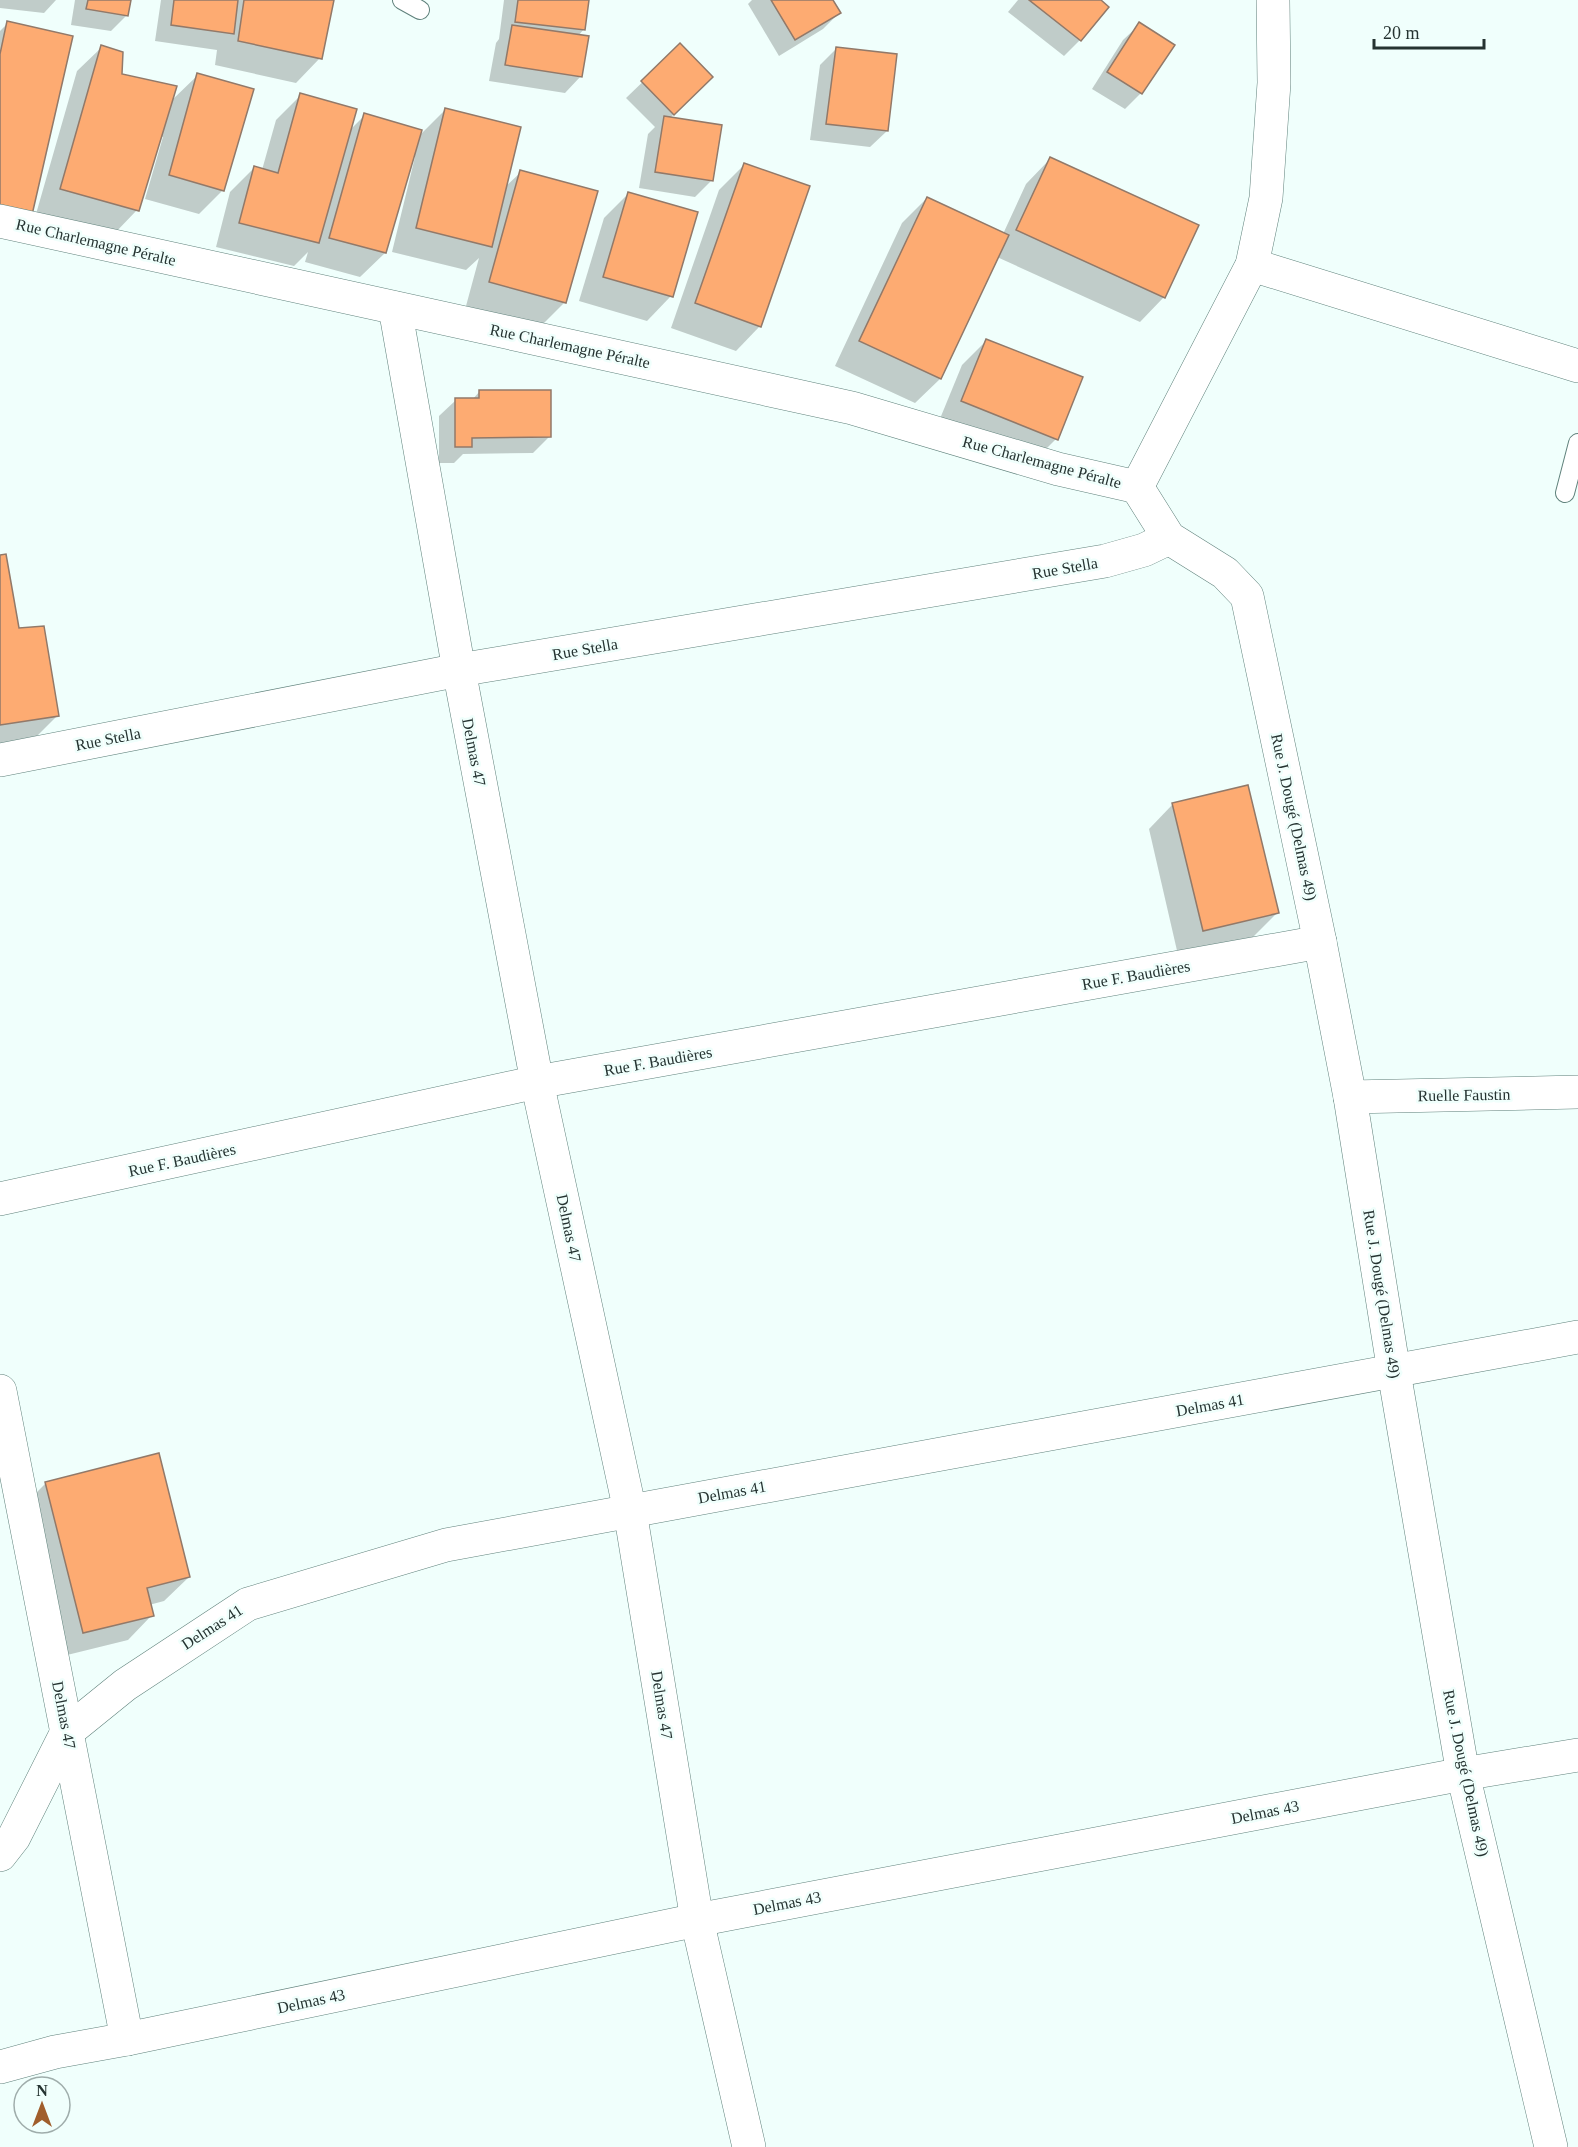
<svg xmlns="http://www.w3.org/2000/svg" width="1578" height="2147" viewBox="0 0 1578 2147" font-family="'Times New Roman',serif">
	<rect width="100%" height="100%" fill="#f0fffc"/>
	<g fill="#0003">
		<polygon points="0,0 56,0 44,13 0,8"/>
		<polygon points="75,0 129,0 127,15 111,31 71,25"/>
		<polygon points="161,0 332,0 320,58 296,83 215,65 217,50 155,41"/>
		<polygon points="504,0 588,0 584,29 578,36 581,76 565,93 489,81 496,43 499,39"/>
		<polygon points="752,0 831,0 839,13 823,29 779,56 748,4"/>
		<polygon points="1018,0 1098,0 1080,40 1064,56 1008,12"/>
		<polygon points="8,23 0,238 0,31"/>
		<polygon points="1140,24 1141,93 1125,109 1092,89 1123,40"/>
		<polygon points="680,46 711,77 669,119 712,180 695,197 639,188 648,134 655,127 626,98"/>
		<polygon points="102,47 120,75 170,102 198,75 223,190 199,214 145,199 163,137 160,136 137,210 113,235 36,214 77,71"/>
		<polygon points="836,49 887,131 870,147 810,140 820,65"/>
		<polygon points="301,95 349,131 365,115 418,137 445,110 505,187 521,172 565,302 540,327 466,306 479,258 466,270 392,252 415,157 413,156 385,253 360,277 305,262 308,252 294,266 216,247 230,192 254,168 262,170 276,120"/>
		<polygon points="1050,159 1164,297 1140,322 997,257 940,379 915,403 835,366 902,223 927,198 1003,234 1026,184"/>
		<polygon points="744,165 760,326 736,351 671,328 719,190"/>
		<polygon points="628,194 671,296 647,321 579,301 604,218"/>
		<polygon points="986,341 1056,439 1032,463 937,426 962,365"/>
		<polygon points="480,391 549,437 533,453 463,454 454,463 439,463 439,416 456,400 472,400"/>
		<polygon points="0,556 18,630 57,716 25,748 0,752"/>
		<polygon points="1173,804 1277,913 1253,937 1178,955 1149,829"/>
		<polygon points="46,1483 189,1577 164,1601 149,1605 152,1615 128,1640 59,1657 21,1508"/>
	</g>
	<g fill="#fdab72" stroke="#927969" stroke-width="1.5">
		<polygon points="88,0 131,0 128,16 86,9"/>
		<polygon points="174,0 238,0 234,34 171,25"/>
		<polygon points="244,0 334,0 322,59 238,41"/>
		<polygon points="518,0 589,0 585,30 515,22"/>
		<polygon points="771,0 833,0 841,13 795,40"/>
		<polygon points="1029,0 1101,0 1109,7 1081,41"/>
		<polygon points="7,21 73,36 32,215 0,208 0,54"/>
		<polygon points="1139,22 1175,45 1142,94 1107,72"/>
		<polygon points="512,25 589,36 582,77 505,65"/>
		<polygon points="680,43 713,77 674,115 641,81"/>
		<polygon points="101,45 123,52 122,74 177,86 139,211 60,189"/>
		<polygon points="836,47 897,54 888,131 826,124"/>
		<polygon points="197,73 254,89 224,191 169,175"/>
		<polygon points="300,93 357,109 319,243 239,223 254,166 278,173"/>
		<polygon points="445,108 521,127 492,247 416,228"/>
		<polygon points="364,113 422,130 386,253 329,238"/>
		<polygon points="664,116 722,125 713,181 655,172"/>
		<polygon points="1050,157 1199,225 1165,298 1016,230"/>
		<polygon points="744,163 810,186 761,327 695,303"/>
		<polygon points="520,170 598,191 566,303 489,282"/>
		<polygon points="628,192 698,212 673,297 603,277"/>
		<polygon points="927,197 1009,235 941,379 859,341"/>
		<polygon points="986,339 1083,377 1058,440 961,401"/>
		<polygon points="479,390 551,390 551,437 472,438 472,447 455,447 455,398 479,398"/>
		<polygon points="6,554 19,628 44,626 59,716 0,725 0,555"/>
		<polygon points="1248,785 1279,913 1203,931 1172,803"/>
		<polygon points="159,1453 190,1577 147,1588 154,1616 83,1633 45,1482"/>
	</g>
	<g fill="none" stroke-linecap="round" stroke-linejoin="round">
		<g stroke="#60827c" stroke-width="20">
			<g id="lane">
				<polyline points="402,0 420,10"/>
				<polyline points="1565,493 1578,443"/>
			</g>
		</g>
		<g stroke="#60827c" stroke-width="34">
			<g id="street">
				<polyline points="0,221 852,408 1058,469 1137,487"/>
				<polyline points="1252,265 1578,366"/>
				<polyline points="395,308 459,670 537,1082 630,1511 697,1920 749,2147"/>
				<polyline points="1137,487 1169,538 1225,573 1247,596 1320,942 1350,1097 1394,1372 1463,1774 1551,2147"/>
				<polyline points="1137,487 1252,265 1266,198 1274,83 1273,0"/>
				<polyline points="0,760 459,670 1105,561 1144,550 1169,538"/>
				<polyline points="1350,1097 1578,1092"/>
				<polyline points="0,1199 537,1082 1320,942"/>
				<polyline points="0,1391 127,2039"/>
				<polyline points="0,1855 14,1837 67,1732 125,1685 248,1604 446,1545 1578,1337"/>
				<polyline points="0,2067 55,2052 127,2039 697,1920 1463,1774 1578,1755"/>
			</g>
		</g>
		<use href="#lane" stroke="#fff" stroke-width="18"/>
		<use href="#street" stroke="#fff" stroke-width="33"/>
	</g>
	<g text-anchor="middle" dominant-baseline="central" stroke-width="5" stroke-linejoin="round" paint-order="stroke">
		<g font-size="16" fill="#253331" stroke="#f0fffc">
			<text transform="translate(96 242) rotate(13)">Rue Charlemagne Péralte</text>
			<text transform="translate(570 346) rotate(12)">Rue Charlemagne Péralte</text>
			<text transform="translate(1042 462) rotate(15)">Rue Charlemagne Péralte</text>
			<text transform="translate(1065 568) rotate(-10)">Rue Stella</text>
			<text transform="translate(585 649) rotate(-10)">Rue Stella</text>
			<text transform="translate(108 739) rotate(-11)">Rue Stella</text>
			<text transform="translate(474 752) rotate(79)">Delmas 47</text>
			<text transform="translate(1294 817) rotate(78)">Rue J. Dougé (Delmas 49)</text>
			<text transform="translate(1136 975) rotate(-10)">Rue F. Baudières</text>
			<text transform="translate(658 1061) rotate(-10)">Rue F. Baudières</text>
			<text transform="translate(1464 1095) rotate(-1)">Ruelle Faustin</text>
			<text transform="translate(182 1160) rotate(-12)">Rue F. Baudières</text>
			<text transform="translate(569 1228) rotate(78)">Delmas 47</text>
			<text transform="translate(1382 1294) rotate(81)">Rue J. Dougé (Delmas 49)</text>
			<text transform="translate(1210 1405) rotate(-10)">Delmas 41</text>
			<text transform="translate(732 1492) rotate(-10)">Delmas 41</text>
			<text transform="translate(212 1627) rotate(-33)">Delmas 41</text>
			<text transform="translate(662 1705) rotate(81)">Delmas 47</text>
			<text transform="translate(64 1715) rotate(79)">Delmas 47</text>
			<text transform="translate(1466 1773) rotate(78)">Rue J. Dougé (Delmas 49)</text>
			<text transform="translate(1265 1812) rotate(-11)">Delmas 43</text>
			<text transform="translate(787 1903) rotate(-11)">Delmas 43</text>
			<text transform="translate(311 2001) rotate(-12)">Delmas 43</text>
		</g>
	</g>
	<g transform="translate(42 2105)"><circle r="28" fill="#f0fffc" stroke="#9fadab" stroke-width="1.5"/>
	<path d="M0-4.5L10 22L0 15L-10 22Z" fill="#a05e2c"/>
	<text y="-9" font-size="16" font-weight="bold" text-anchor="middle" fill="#253331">N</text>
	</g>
	<path d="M1374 39v9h110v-9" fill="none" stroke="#253331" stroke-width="3"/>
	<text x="1383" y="39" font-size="18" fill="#253331" stroke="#f0fffc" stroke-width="4.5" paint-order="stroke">20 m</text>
</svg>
